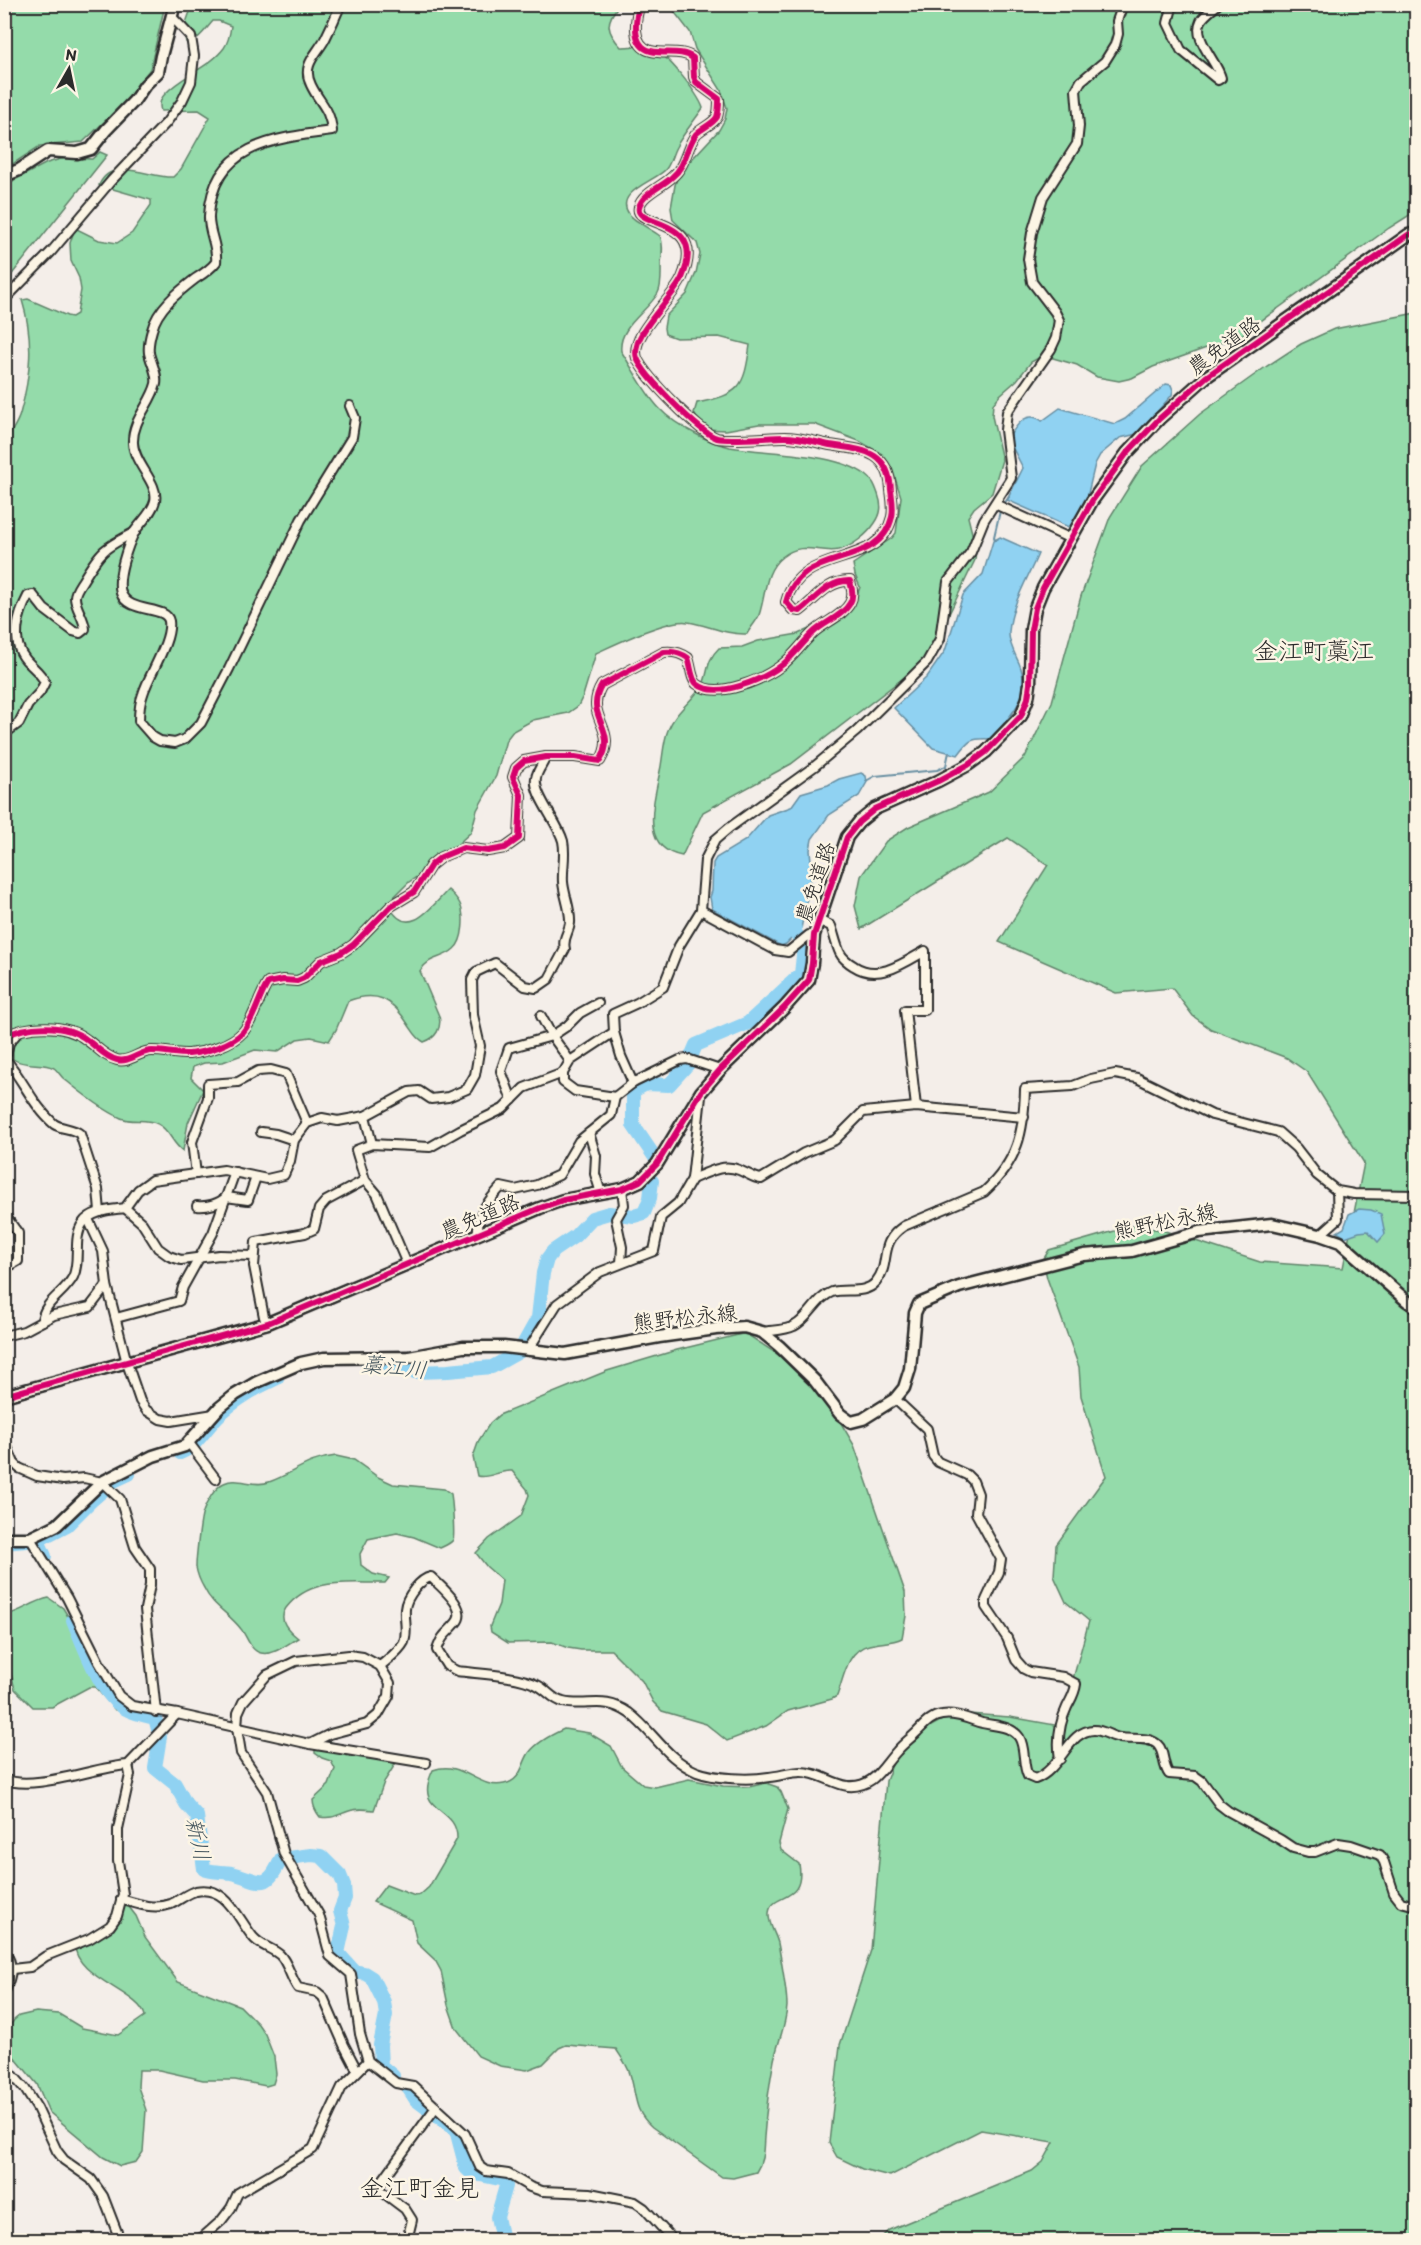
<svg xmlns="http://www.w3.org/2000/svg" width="1421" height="2245" viewBox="0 0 1421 2245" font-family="Itim,'Klee One',sans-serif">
	<rect width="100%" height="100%" fill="#f4eee9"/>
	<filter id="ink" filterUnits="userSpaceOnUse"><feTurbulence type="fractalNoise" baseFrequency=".0167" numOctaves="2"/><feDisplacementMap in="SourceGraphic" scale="12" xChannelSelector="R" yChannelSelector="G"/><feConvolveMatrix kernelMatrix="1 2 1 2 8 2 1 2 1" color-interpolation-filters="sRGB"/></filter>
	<g filter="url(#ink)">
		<g fill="#94dbaa" stroke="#60836a" stroke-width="1.5">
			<polygon points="5,4 165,5 150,69 125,102 83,142 40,146 5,169"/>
			<path d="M257,4L278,7L295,4L619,5C605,22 606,31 621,47C630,47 642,45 650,47C666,52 698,94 703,108C694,121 683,134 676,147C672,154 671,163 666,169C656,181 613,192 629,214C634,221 652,230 660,236C664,244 662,255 661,264C661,273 662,286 658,293C647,312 618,327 621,351C633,369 644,392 659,408C668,418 684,428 696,434C706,440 718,444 730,447C768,454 835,452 866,475C873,480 875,486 878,494C882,505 882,513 875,523C867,535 853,546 839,550C819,554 803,540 782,557C764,571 766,595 759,615C757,621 750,628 747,634C725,635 708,625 688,622C669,618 616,644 596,653L583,696L578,706L568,713L533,720L513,731L506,740L496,776L477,810L471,832L437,863L409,882L392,899L390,907C408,941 433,905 448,890C453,894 457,898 460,904C465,915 464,941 454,949C442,960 430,955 420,971L439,1016C442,1028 436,1038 424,1042C416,1038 413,1031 408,1024C392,999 377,990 348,1001L336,1030L329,1041L311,1037L297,1039L277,1052L255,1050L223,1062L204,1063L193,1067L191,1078L203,1090L188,1123L183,1151C172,1144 170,1130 158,1124C146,1118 132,1123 121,1118C101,1109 80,1092 63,1078C60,1075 57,1070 54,1068C42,1062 25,1067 13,1059L12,1036L5,1013L7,997L5,994L4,448C7,435 17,426 20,414C31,375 34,339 22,300L28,299L67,316L72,317L77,314L81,290L79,278L71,261L70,243L75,228L99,240L117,243L132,233L151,205V200L99,185C112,155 152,179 173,177L181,169L210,117L199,110L161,111C159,105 160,99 165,94C181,76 209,68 224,48C229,41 230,34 231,26L219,21H213C205,30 198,42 186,42C182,30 188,16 193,5Z"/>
			<path d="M669,5H1416V211L1389,228L1240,336L1153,367L1132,378L1119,381L1097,377L1077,365L1053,358L1042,356L1031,362L1017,380L1000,395L993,404L992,416L1002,460L992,493L974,508L968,517L976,549L975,560L949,614L932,656L791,764L703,812L682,856C639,848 654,802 660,771C663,758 663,742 668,730C675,712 692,701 702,686C709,675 705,661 719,648L742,647L758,641L798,634L820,624L848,606L856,598L860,587L855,575L853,564L892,538L896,533L901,497L892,468L882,454L859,441L814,424H759L726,430L703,429L694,413L697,403C740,394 744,389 750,345L719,337L676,338L665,334L664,328L666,316L687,294L696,273L700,254L697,243L673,220L671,208L675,185L679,173L719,130L725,119L727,108L721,90L695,49L690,32Z"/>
			<polygon points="100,152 107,155 5,283 5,185 47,163 64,158 92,159"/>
			<polygon points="1416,313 1416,2240 879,2240 889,2230 1032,2171 1043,2162 1054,2142 981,2130 890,2176 862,2169 837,2157 829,2143 840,2045 871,1950 886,1781 896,1754 931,1726 955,1713 1010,1717 1060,1726 1089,1621 1066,1602 1054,1576 1056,1545 1106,1476 1081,1396 1079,1367 1047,1278 1043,1260 1049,1250 1132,1226 1162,1230 1260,1262 1343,1268 1364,1163 1307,1072 1287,1058 1211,1029 1193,1016 1172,988 1116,993 999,942 1048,865 1008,838 861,929 855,906 861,876 886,841 908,827 989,792 1025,757 1052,702 1081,596 1110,517 1142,466 1200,414 1267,366 1301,344 1334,329"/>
			<path d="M742,1334L748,1335L791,1363L838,1418L854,1445L905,1592L906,1616L902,1638C892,1643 880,1642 869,1645C847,1650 844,1677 837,1696L832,1699L788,1711L766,1726L727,1741L706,1724L662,1711L653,1702L642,1681L611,1650H581L568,1648L552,1642L508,1643L491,1632L490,1626L499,1604L502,1580L487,1567L476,1553L489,1539L521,1516L529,1495L527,1489L512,1471C499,1470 489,1479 477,1476L473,1457L479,1440L490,1423L499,1415L607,1371L677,1350Z"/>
			<path d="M336,1456L354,1460L378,1477L393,1484L444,1489L451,1494C452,1500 455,1535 453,1540C450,1544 444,1546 440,1548L414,1537L397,1533L368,1539L360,1554L361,1565L373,1574L389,1578L385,1583C349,1584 311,1576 286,1608C277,1620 289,1631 298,1638C287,1644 273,1656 261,1653C250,1651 247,1636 241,1629C230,1614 212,1606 204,1588C201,1583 197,1573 196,1567C196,1558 200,1520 203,1512C206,1503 215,1487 224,1483C238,1476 254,1488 269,1482C294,1473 307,1459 336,1456Z"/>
			<path d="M49,1598L63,1608L121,1705L115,1710L95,1687H89L52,1707H33L15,1689L5,1652V1615C20,1613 33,1601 49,1598Z"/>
			<path d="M564,1729L589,1733L611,1746L622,1767L643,1785L655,1787L689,1779L723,1786L749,1787L766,1783L777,1787L781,1792L788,1809L779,1843L781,1850L799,1864C806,1905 771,1892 769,1913C768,1924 775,1932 778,1943C781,1959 787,1991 787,2006C786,2025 778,2042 774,2060C769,2085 766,2111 764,2137C763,2150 764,2160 756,2172L733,2178L722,2177L652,2127C633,2110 637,2096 630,2074C628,2066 621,2057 616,2049L566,2045L559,2048L543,2064L527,2070L500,2066L478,2056L456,2028L448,2005L441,1971L435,1960L417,1943L412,1920L373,1902L386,1885L415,1896L420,1895L429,1887L457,1839C458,1805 412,1814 433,1770C462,1759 478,1790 504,1784C522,1780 521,1765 529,1753C536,1743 553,1734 564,1729Z"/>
			<path d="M318,1739L399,1758L384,1782L374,1810C365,1809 357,1808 349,1811C337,1815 333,1819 320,1817C316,1812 313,1807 313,1800L329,1785L335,1769L331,1761L322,1758L315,1753V1747Z"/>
			<path d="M124,1906L129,1907L136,1916L145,1937L178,1982L240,2006L258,2024L265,2034L274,2057L276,2074L273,2084L266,2086L235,2080H203L159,2070H139L138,2087L146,2110L143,2152L136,2162L120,2166L103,2157L49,2112L37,2084L11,2053L8,2042L7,2030L14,2020L19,2016L36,2012L59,2014L82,2028L118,2035L145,2016C140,1992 72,1977 75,1943L101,1930Z"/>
		</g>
		<g fill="#90d2f2" stroke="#688fa2" stroke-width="1.5">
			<path d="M1166,384L1171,385L1173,390L1172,395L1137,434L1120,438L1100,455L1095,464L1086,502L1071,528L1007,500L1023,468L1008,439C1015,427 1026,409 1042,421L1060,408L1115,424L1125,419Z"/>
			<path d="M1000,537L1038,554C1028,578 1011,605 1009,632C1008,642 1015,654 1019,663C1033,696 1011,716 990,739C971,738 969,740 958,755L933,748L894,708L927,677L945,651L963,595L983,574L993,541Z"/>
			<polygon points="861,773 866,776 867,782 859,796 829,815 812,839 810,850 812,872 801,929 786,944 781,946 712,909 710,897 712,891 713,863 716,858 746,840 768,815 791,807 801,793 828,785 839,779"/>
			<polygon points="1359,1209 1371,1210 1381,1214 1385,1234 1378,1242 1368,1231 1359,1232 1345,1237 1337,1232 1344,1228 1349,1214"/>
		</g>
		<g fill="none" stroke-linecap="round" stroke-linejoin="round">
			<g stroke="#688fa2" stroke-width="2">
				<polyline points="1004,504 1009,497"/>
				<polyline points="995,540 994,537 1000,511"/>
				<polyline points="866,781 875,776 937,770 946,766 949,752"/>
			</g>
			<g stroke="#90d2f2" stroke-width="14">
				<polyline points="654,1156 633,1125 633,1091 646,1084 669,1085 688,1064 696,1045 748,1023 801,974 804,946 796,934 792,917"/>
				<polyline points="365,1360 373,1360 415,1372 448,1371 492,1367 519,1352 538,1318 543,1273 547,1259 553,1251 575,1236 592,1218 609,1213 634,1216 644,1213 650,1198 652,1181"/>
				<path d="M180,1453C199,1445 206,1427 220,1414C237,1399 257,1387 277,1378"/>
				<polyline points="38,1540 45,1556"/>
				<polyline points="4,1543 38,1540 67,1525 91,1501 114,1481 129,1474"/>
				<path d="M73,1620C82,1642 101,1693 120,1705C130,1713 143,1715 155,1718L160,1737L155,1768L175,1784L186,1804L197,1816L204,1869C213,1873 222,1871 232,1873C260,1880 266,1893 281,1859L311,1855L321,1856L340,1875L344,1885L345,1898L340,1911L344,1926L338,1953L354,1971L364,1973L372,1978L384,2002L386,2015L380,2045L381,2066L393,2076"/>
				<polyline points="409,2089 416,2100 456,2130 466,2168 471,2173 504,2180 506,2186 497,2217 502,2240"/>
			</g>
			<g stroke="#2b2b2b" stroke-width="12">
				<g id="street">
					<path d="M341,4C336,16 331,27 325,39C317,54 301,65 311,85C320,104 330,108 332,131C275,138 212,145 209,216C208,232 218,246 216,262C211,269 203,274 195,279C178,292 157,309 152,330C150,337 148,346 149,353C151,363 158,374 156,384C151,404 132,420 133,443C134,464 159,483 155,501C152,513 142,521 135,531C128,544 116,578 121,593C128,614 166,605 169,621C172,641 149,674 143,694C140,702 139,712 139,721L153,737L160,741L175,743L185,739L201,723L229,669L301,520L352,437L355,418L350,406"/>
					<path d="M1173,4L1168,23L1181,50L1218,80L1221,78C1217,61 1192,39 1201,21C1204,15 1213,9 1218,4"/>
					<polyline points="4,300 51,252 111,181 166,123 182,101 191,82 194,56 191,37 172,17"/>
					<polyline points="995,504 1071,539"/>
					<path d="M4,734L19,723L28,705L40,692L45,682C40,672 33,668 26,660C10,642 18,615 28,596L33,595L44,609L73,631L80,633L85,629C84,617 75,608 75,597C75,591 80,585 83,580C101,550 104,548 135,532"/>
					<polyline points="701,910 775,950 788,952 809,935 814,935"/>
					<path d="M818,920L831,926C834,934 836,945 840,953C843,959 849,963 854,966C878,982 904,963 925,951V1010H905L916,1107"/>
					<polyline points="541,1016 552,1036 570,1061"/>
					<path d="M19,1031L9,1043L5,1059C23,1079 33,1106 54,1124C61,1129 73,1128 80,1134L98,1189L100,1212"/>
					<polyline points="614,1032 621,1056 633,1083"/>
					<path d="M4,1037C27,1024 66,1023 87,1040C97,1047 105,1057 117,1060C130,1063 139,1051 152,1051C164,1051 176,1054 189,1054C206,1052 231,1045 243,1032C255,1018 258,998 268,983L283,980L297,981L304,978L321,961L341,953L353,945L391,906L414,892L431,865L441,857L463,848L488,851L505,848L519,838L521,795L513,777L516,768L524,761L546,757H575L600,761C620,728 582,717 602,685L664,652C673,651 681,653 688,658C691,665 691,679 697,684C717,700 764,679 782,665C794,656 803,642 814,632C825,622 843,616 850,603C854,596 852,589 850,581C828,580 816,599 800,611L793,610L786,602C801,544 879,572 892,517C894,508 892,498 891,490C889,450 862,450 830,445C815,442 800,437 785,437C769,437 730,441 717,438C700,433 643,375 637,358C629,335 673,299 682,278C709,216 633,228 639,207C642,194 663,186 672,177C686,166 686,148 696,134C702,128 713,124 717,117C719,111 719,105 719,99L696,82L694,77L693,58C681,49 665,55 651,51C631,46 635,19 640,4"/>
					<polyline points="563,1073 563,1082 575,1091 615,1097"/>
					<polyline points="512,1100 501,1071 509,1048 552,1036 567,1026 580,1013 598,1003"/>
					<polyline points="261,1132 276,1134 294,1140"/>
					<polyline points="589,1133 596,1156 595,1174 601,1193"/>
					<path d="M372,1144L365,1116L409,1092L419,1091L431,1099L448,1097L467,1089L475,1075L480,1046L473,1015L472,980L476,972L495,963L525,986L536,988L549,979L565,949C562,938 569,933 570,923C571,910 564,895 563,882C562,868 566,855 563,841C558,822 533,795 536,778C537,771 543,764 546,757"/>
					<polyline points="196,1174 192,1142 208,1098 208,1084 238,1082 258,1071 271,1070 286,1074 307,1123"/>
					<path d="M692,1179C707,1173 723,1163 739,1170C747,1173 753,1178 761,1179L804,1153L835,1140L863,1112L916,1107L1024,1117"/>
					<path d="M197,1206C207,1207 219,1204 226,1197L248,1200L256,1177"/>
					<polyline points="125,1208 142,1223 158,1248 169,1256 181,1260 219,1255 254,1256"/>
					<polyline points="4,1214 18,1233 18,1261 4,1269"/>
					<polyline points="88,1219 103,1251 107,1285 127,1363 140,1401 146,1410 160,1419 171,1421 214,1414"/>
					<path d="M478,1234C476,1215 489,1200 501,1187L515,1190L537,1185L559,1175L579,1141L611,1115L615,1097L633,1083L680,1060L687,1059L720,1070"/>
					<polyline points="1320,1235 1338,1219 1337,1191"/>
					<polyline points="621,1263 622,1247 616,1219 624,1205 622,1189"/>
					<polyline points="407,1264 377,1194 365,1180 356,1150 372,1144 430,1147 460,1130 503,1109 524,1088 563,1073 570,1061 614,1032 613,1014 637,1003 663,987 679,946 701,910 705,860 715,840 729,828 815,766 857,731 927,662 940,639 948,582 971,552 984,520 1011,478 1005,430 1007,412 1051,349 1056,338 1059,320 1055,312 1032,282 1028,259 1032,233 1043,197 1077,144 1079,126 1076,90 1081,81 1105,61 1115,45 1118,34 1117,21 1123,4"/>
					<polyline points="116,1318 179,1301 183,1287 213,1233 235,1172"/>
					<path d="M42,1321C44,1301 64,1294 73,1277C81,1261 72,1238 83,1223C92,1210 112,1210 125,1208L138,1190L152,1180L224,1170L267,1179L284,1175L290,1161L294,1140L307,1123L322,1118L338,1121L365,1116"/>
					<polyline points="268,1323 264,1317 254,1266 256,1242 305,1233 314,1229 319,1209 326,1201 365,1180"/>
					<path d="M762,1332C772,1330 784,1331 794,1326C809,1319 816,1298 832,1292C846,1288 865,1295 876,1282C892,1262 877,1244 904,1226L984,1192C1018,1161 1024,1132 1025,1089L1073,1086L1091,1079L1115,1074L1137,1078L1212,1115L1278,1132L1296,1148L1317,1175L1337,1191L1354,1194L1416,1195"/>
					<polyline points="4,1336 24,1331 54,1315 90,1307 107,1285"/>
					<polyline points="528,1350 557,1304 600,1272 654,1251 661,1217 678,1203 692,1179 701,1096"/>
					<path d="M895,1399L927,1429L933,1456L938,1462L967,1475L973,1481L978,1494L976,1513L1001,1559L999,1572L986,1600V1607L1007,1638L1016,1660L1024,1669L1030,1672L1063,1677L1076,1684C1075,1693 1071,1699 1067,1707C1059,1724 1057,1740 1060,1759"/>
					<polyline points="4,1440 14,1463 19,1468 37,1476 63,1480 84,1478 102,1482 120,1499 135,1547 150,1569 150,1585 145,1609 156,1712"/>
					<polyline points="189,1443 216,1479"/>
					<polyline points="30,1538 67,1598 99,1662 119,1696 132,1706 177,1714 310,1744 426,1763"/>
					<path d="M380,1666C388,1659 399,1652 404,1642C408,1631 404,1620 405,1609C406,1597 420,1579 431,1577C441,1587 469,1609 456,1623C446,1635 443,1633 437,1650L447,1666L457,1671C480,1674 516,1675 537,1685C546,1689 553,1700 563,1702C588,1708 603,1695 629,1713C654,1732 666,1759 697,1772C716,1779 750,1780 769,1777C780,1776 791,1772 801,1772C819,1772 832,1784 848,1786C874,1788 882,1767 897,1751C903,1744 910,1739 917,1732C924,1725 931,1716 942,1715C957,1713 968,1719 982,1723C994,1726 1010,1725 1019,1737C1026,1748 1022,1764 1028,1776L1035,1779C1062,1769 1068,1730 1094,1730C1104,1730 1111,1737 1120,1738C1131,1740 1148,1736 1157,1744C1165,1751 1162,1765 1169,1774L1195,1776L1202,1781L1219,1804L1228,1811L1281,1840L1293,1848L1308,1852H1315L1338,1843L1351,1845L1380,1855L1384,1862L1394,1893L1401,1902L1416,1906"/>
					<polyline points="310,1744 330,1734 367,1724 378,1715 389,1696 390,1683 380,1666 363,1657 349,1655 296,1661 267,1675 243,1702 238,1713 237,1728 241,1753 267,1792 284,1854 319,1915 330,1956 351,1974 360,2034 368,2061 396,2083 413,2086 465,2134 480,2167 486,2171 508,2174 530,2187 542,2191 590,2193 635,2202 644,2208 673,2240"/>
					<path d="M4,1779C33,1792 94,1767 128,1765L177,1714"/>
					<path d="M121,1899C137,1904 154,1910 171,1904C180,1900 187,1893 196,1891C227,1885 237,1918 253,1937C260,1946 272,1948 280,1955C288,1963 291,1979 298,1988L317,1992L323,1997L344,2045L357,2070"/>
					<path d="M4,1951C16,1966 10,1978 4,1994"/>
					<polyline points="12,1969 30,1967 46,1956 89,1939 110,1926 117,1916 123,1894 118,1861 118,1829 130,1775 128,1765"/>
					<polyline points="4,2065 25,2089 37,2108 57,2151 64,2160 91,2179 103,2196 120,2240"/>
					<polyline points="196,2240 203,2237 221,2221 231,2208 238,2193 313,2149 342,2087 368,2061"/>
					<polyline points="407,2240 412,2220 405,2209 377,2188 436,2107"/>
				</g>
			</g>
			<g stroke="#2b2b2b" stroke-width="15">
				<g id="secondary">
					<polyline points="4,176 19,170 48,151 77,153 91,149 106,130 134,101 145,85 158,72 161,56 175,4"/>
					<polyline points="4,1396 268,1323 540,1208 563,1200 622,1189 640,1181 657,1164 701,1092 720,1070 784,1008 809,980 812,963 814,935 847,837 859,822 875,809 938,781 968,765 986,752 1021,716 1028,698 1030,684 1031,630 1035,608 1043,588 1092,501 1127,453 1159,419 1206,377 1377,257 1408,235 1416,233"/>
					<polyline points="4,1538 30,1538 57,1525 102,1482 153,1456 185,1446 219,1408 235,1395 257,1382 301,1363 324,1358 409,1357 463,1347 504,1347 565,1354 659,1337 716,1329 744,1327 762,1332 779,1346 815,1381 840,1414 851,1422 863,1419 895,1399 904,1388 910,1369 915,1313 919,1304 959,1287 1084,1255 1132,1251 1199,1232 1272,1224 1320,1235 1340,1242 1407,1301 1416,1307"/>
				</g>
			</g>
			<use href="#street" stroke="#fcf5e5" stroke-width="8"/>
			<use href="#secondary" stroke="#fcf5e5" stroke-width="10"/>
			<g stroke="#fcf5e5" stroke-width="10">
				<g id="cycleway">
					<path d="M4,1037C27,1024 66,1023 87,1040C97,1047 105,1057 117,1060C130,1063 139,1051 152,1051C164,1051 176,1054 189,1054C206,1052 231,1045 243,1032C255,1018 258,998 268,983L283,980L297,981L304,978L321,961L341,953L353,945L391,906L414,892L431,865L441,857L463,848L488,851L505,848L519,838L521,795L513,777L516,768L524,761L546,757H575L600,761C620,728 582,717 602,685L664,652C673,651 681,653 688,658C691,665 691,679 697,684C717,700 764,679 782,665C794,656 803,642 814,632C825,622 843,616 850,603C854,596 852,589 850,581C828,580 816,599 800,611L793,610L786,602C801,544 879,572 892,517C894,508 892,498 891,490C889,450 862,450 830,445C815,442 800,437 785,437C769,437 730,441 717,438C700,433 643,375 637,358C629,335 673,299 682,278C709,216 633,228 639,207C642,194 663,186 672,177C686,166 686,148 696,134C702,128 713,124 717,117C719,111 719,105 719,99L696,82L694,77L693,58C681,49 665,55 651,51C631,46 635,19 640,4"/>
					<polyline points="4,1396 268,1323 540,1208 563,1200 622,1189 640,1181 657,1164 701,1092 720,1070 784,1008 809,980 812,963 814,935 847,837 859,822 875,809 938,781 968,765 986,752 1021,716 1028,698 1030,684 1031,630 1035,608 1043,588 1092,501 1127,453 1159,419 1206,377 1377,257 1408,235 1416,233"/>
				</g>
			</g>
			<use href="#cycleway" stroke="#d6006c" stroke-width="6"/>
		</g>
	</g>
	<g text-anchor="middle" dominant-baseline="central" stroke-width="5" stroke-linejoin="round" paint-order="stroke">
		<g font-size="21" fill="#2b2b2b" stroke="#fcf5e5">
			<text transform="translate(1224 345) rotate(-36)">農免道路</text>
			<text transform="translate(815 882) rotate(-72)">農免道路</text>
			<text transform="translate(480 1216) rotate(-23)">農免道路</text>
			<text transform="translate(1165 1221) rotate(-12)">熊野松永線</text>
			<text transform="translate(685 1317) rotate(-6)">熊野松永線</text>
		</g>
		<g font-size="22" font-style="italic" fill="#44555d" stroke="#fcf5e5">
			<text transform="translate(394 1367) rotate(6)">藁江川</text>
			<text transform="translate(198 1839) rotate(77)">新川</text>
		</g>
		<g font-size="24" fill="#2b2b2b" stroke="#fcf5e5">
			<text x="1314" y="650">金江町藁江</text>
			<text x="420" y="2187">金江町金見</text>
		</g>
	</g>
	<rect width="1421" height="2245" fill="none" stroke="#fcf5e5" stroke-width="24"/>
	<rect x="12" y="12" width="1397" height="2221" fill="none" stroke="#2b2b2b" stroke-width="2" filter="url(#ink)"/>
	<g transform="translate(69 69) rotate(9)" stroke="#fcf5e5" stroke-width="4.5" paint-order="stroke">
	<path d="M0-4.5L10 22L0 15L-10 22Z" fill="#2b2b2b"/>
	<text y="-9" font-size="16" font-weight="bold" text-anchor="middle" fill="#2b2b2b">N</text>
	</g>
</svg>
